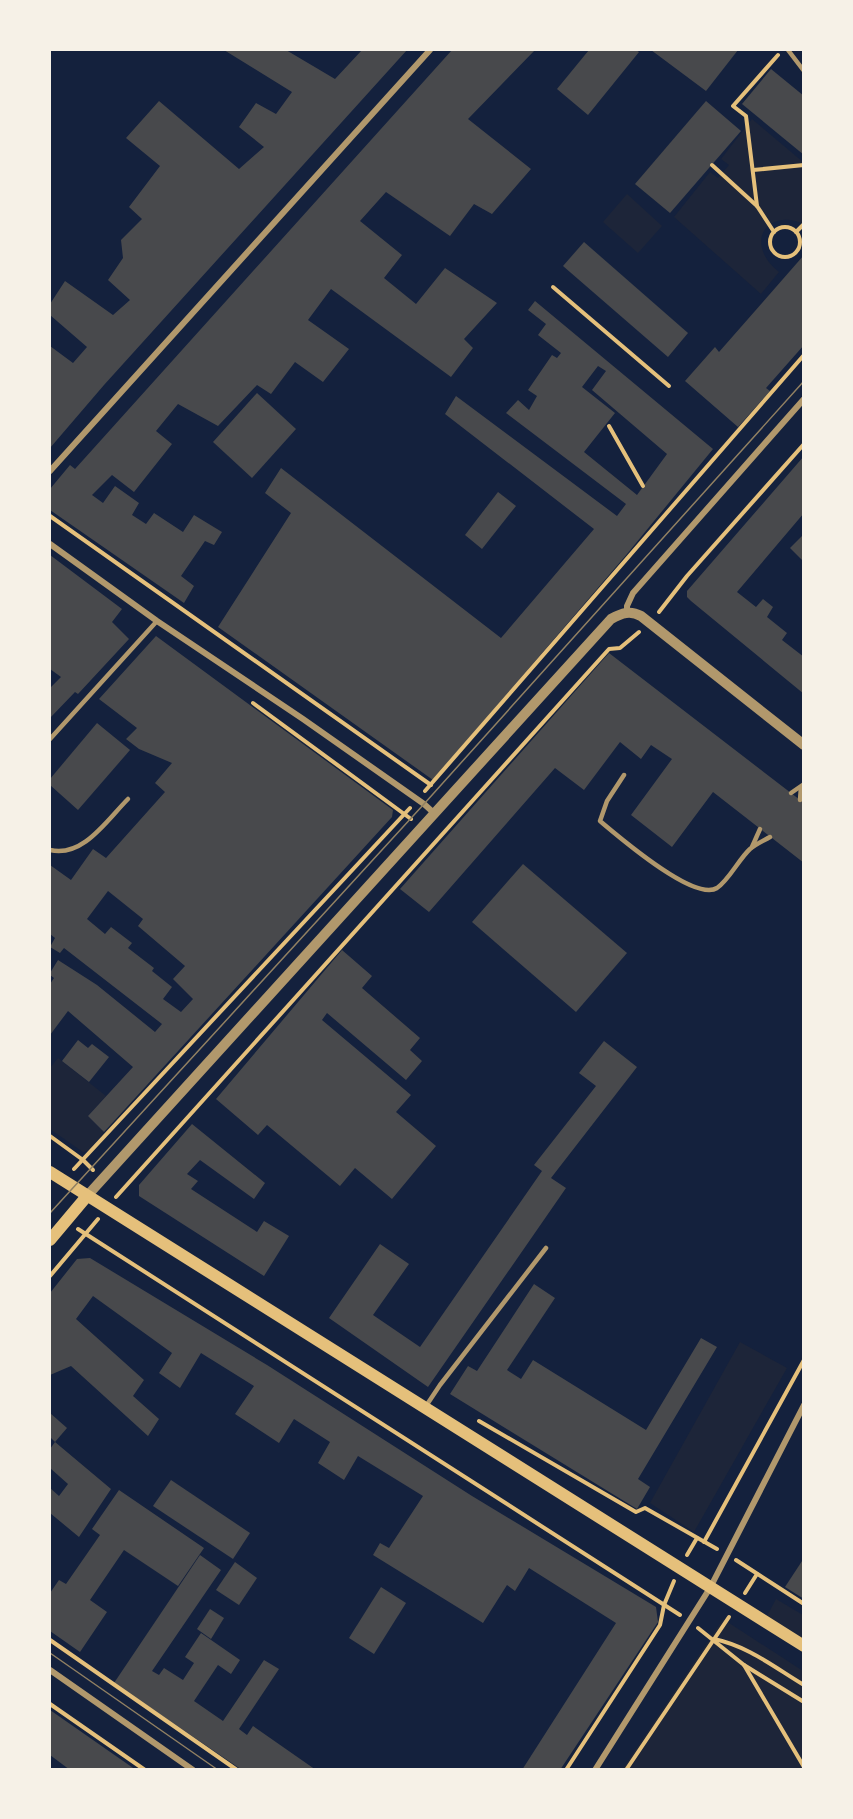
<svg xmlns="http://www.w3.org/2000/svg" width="853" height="1819" viewBox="0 0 853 1819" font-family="Manrope,sans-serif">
	<rect width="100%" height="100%" fill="#14213d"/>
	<g fill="#1d2539">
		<path d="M752,119L803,162V224C781,212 752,226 764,254C767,261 773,267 779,272L761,294L674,217L710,172L718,178L729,165L721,159Z"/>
		<polygon points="627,194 662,226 638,253 603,222"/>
		<polygon points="58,1058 106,1096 88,1116 104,1132 88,1151 83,1152 50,1129 50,1068"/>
		<polygon points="740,1342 787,1368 694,1532 650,1503"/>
		<polygon points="776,1599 803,1615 803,1639 767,1616"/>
		<polygon points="723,1619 803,1671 803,1769 622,1770"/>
	</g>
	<g fill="#48494c" fill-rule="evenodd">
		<polygon points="224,50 286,50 335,79 362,50 407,50 104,385 50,448 50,346 73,363 87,347 50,315 50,304 65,281 113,315 130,300 108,280 123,258 121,240 142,219 129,207 160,166 126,138 159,101 239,169 264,147 239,127 256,103 276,114 292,92"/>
		<polygon points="452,50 535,50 468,119 531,169 492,214 474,204 450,236 386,192 360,221 402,255 384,278 416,304 445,268 497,303 464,339 473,348 451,377 331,289 308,320 349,349 323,382 295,362 271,394 257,385 218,426 178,404 156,431 172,444 134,492 112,475 92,495 103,503 115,486 139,503 132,515 146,524 154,513 183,532 194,515 222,532 214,545 205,541 181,576 194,586 184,603 50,510 50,489 70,465 75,469"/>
		<polygon points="589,50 636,50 639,52 588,115 557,89"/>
		<polygon points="651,50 738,50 706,91"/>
		<polygon points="771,69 804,96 804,155 742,104"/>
		<polygon points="706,101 741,131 670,213 635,184"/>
		<polygon points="584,242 688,333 668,357 563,266"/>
		<polygon points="804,255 804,345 766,388 770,391 738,427 685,381 715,347 719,352"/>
		<path d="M535,301L713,449L627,554L433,780L218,627L291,513L265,493L281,468L501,638L594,529L445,414L456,396L617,516L626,504L506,413L518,400L529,410L537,396L528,390L552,355L557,358L561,353L538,335L546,324L528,310ZM598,366L606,371L592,390L667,454L637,495L584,452L615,413L582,387Z"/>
		<polygon points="257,393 296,429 252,478 213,442"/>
		<polygon points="804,456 804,513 737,592 756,607 763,599 773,607 767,617 787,633 782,640 804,657 804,694 691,601 687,597 687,591"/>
		<polygon points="498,492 516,506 482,549 465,535"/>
		<polygon points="804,534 804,562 790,548"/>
		<polygon points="50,555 122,609 112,622 129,639 78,694 75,692 50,718 50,688 61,677 50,669"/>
		<path d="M156,636L393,810L392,817L104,1132L88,1116L133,1067L68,1011L50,1035V984L54,978L50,975V973L58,960L97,985L155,1032L162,1024L64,948L60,953L50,947L55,938L50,934V865L71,880L93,849L106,858L165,792L155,783L172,763L139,749L126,739L137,728L99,699ZM108,891L143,919L138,926L185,966L173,979L193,999L181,1012L163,999L172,987L152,971L154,968L128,948L132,943L111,927L105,934L87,919Z"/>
		<polygon points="609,653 804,803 804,863 713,792 672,847 631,815 672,759 651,745 641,759 620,742 584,790 555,768 429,912 400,889"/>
		<polygon points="97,723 130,750 78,810 50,785 50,779"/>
		<polygon points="523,864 627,953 576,1012 472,922"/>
		<polygon points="342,950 372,976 362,988 420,1038 410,1050 422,1061 406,1080 327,1013 322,1020 411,1095 396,1112 436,1146 392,1199 355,1168 340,1186 267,1125 258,1135 216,1099"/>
		<polygon points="78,1040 88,1048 92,1044 109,1057 89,1082 62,1061"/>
		<polygon points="604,1041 637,1067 551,1178 566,1188 428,1387 329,1318 380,1244 409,1264 373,1315 420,1347 542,1171 534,1165 596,1086 579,1073"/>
		<polygon points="192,1124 265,1183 254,1199 200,1160 187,1174 198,1181 191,1189 257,1232 264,1221 289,1236 264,1276 139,1196 139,1185"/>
		<polygon points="90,1258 267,1365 472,1496 656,1607 658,1622 560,1770 522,1770 616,1623 529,1568 515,1591 507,1585 483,1623 373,1555 380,1543 389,1548 423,1496 358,1456 344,1480 318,1463 330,1442 294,1419 279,1443 235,1414 254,1386 201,1353 180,1388 159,1373 172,1353 93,1296 76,1319 144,1380 133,1396 159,1419 148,1436 71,1366 50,1375 50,1293 77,1259"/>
		<polygon points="534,1284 555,1298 507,1370 521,1379 533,1360 646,1430 701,1338 717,1347 638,1479 650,1487 637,1509 450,1394 468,1366 477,1371"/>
		<polygon points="50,1413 67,1428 55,1442 50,1437"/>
		<polygon points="55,1442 111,1489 79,1537 50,1513 50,1488 59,1496 68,1484 50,1468 50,1449"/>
		<polygon points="171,1480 250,1533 233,1559 153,1506"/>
		<polygon points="119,1490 204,1548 178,1586 124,1550 90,1600 107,1612 80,1652 50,1631 50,1593 59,1580 66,1584 100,1535 92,1529"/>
		<polygon points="200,1555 221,1570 152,1671 159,1675 164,1668 183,1680 194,1663 185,1657 201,1633 240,1660 231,1674 218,1665 194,1701 223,1721 264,1660 279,1669 239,1729 247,1735 253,1726 316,1770 242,1770 114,1683"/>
		<polygon points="804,1558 804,1599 785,1587"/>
		<polygon points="235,1562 257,1578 239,1605 216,1590"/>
		<polygon points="381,1587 406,1603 374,1654 349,1638"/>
		<polygon points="210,1609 224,1618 211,1639 197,1629"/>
		<polygon points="50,1710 136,1770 70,1770 50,1755"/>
	</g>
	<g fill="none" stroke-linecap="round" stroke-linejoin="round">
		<g stroke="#e5c07b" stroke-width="4">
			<polyline points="712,165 757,206 774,232"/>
			<polyline points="753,170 804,165"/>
			<polyline points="757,206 746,116 733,106 778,55"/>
			<circle cx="785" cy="242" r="15"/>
			<polyline points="796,232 804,224"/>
			<polyline points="553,287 669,386"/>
			<polyline points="609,426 643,486"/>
			<polyline points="50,516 431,785"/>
			<polyline points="659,612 687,576 804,444"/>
			<polyline points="253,703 411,819"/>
			<polyline points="425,791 804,355"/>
			<polyline points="50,1136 83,1160 93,1170"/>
			<polyline points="74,1169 410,808"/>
			<polyline points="116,1197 609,649 620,648 639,632"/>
			<polyline points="78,1229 680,1615"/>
			<polyline points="50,1276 98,1219"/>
			<polyline points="479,1421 636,1512 645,1508 717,1549"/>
			<polyline points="704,1542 804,1360"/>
			<polyline points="687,1555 697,1538"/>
			<polyline points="736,1560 804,1604"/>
			<polyline points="745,1593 757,1574"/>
			<polyline points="698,1628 744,1665 804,1702"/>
			<path d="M714,1639C748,1646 774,1667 804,1685"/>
			<polyline points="50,1640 237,1770"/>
			<polyline points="744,1665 804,1767"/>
			<polyline points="50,1704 145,1770"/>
			<polyline points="566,1770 660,1625 664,1605 674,1581"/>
			<polyline points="626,1770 729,1617"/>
		</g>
		<g stroke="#b1986c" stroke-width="4.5">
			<polyline points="788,50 804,71"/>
			<polyline points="50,739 157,621"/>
			<path d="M624,775L607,801L600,821C618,836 694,902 717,888C729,880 739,859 750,849C756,844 763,841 770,837"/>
			<polyline points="791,793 804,784"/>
			<polyline points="800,800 801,787"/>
			<polyline points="752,847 760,829"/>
			<path d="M50,850C83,858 107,820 128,799"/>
			<polyline points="426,1406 440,1385 546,1248"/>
		</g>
		<g stroke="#b1986c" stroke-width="6">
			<polyline points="50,471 430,50"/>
			<polyline points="50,544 157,621 303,719 424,804 435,814"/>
			<polyline points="627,612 627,606 633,593 804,399"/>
			<polyline points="50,1670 193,1770"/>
			<polyline points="595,1770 710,1588 804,1405"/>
		</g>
		<path stroke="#b1986c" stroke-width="10" d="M87,1196L611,619C622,613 630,610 641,616L804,745"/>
		<g stroke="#e5c07b" stroke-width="12">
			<polyline points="50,1172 804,1646"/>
			<polyline points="50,1240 87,1196"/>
		</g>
		<g stroke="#918062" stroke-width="1.5">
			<polyline points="50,1213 424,804 804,381"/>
			<polyline points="50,1653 218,1770"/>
		</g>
	</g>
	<rect width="853" height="1819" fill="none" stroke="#f6f1e7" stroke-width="102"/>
</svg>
